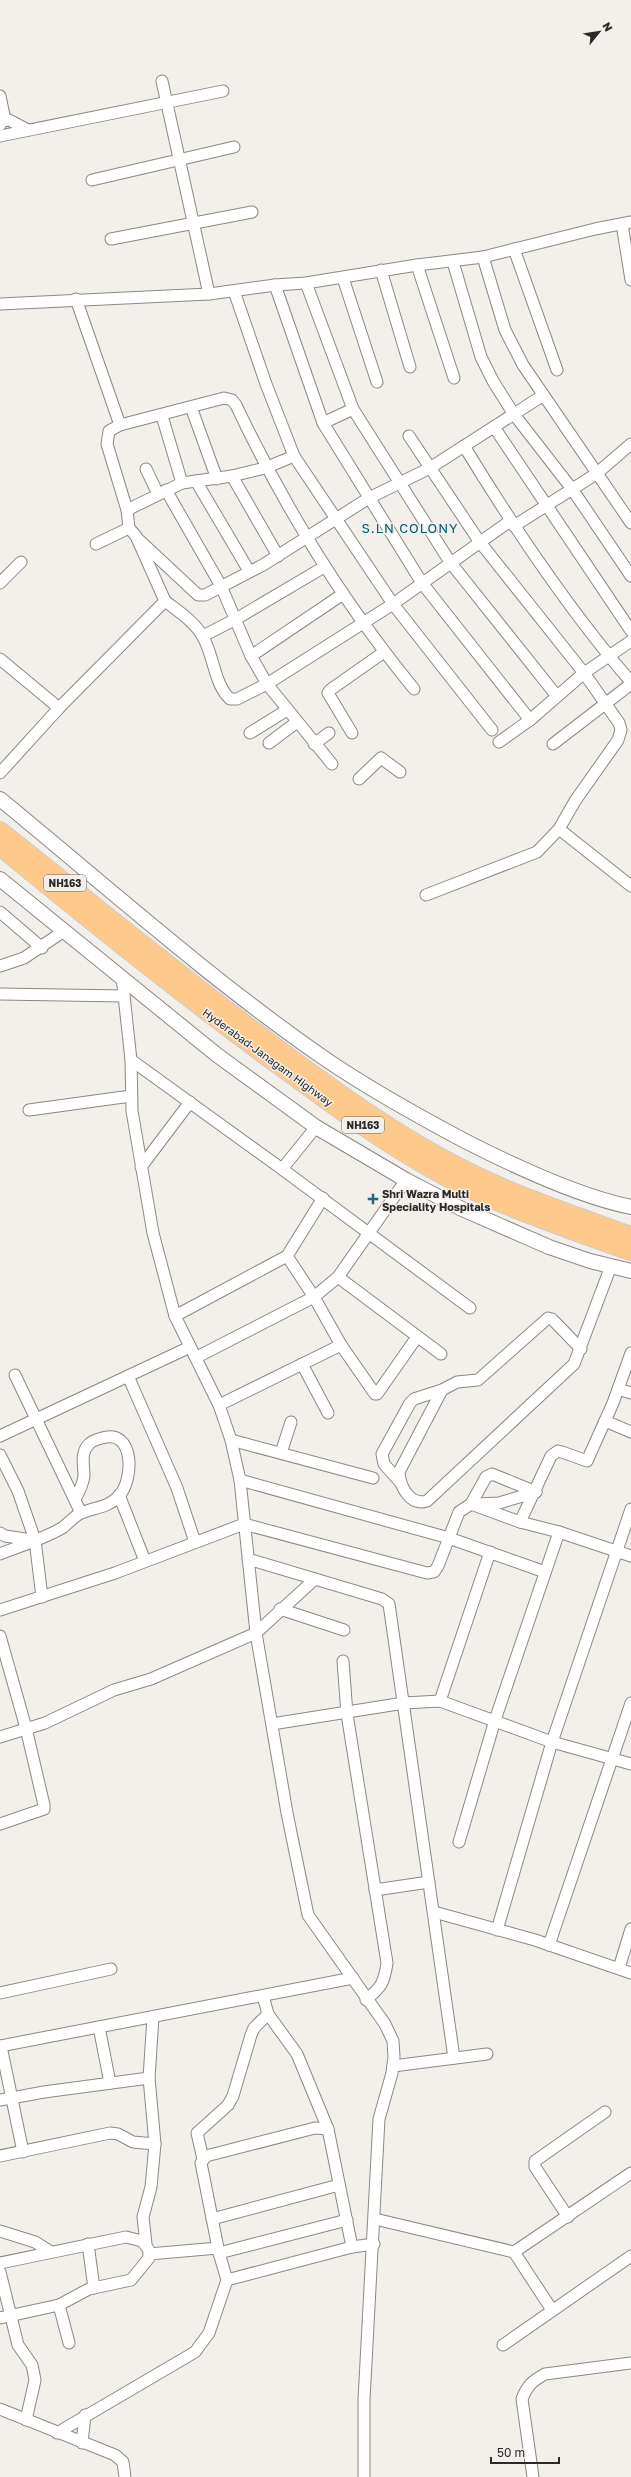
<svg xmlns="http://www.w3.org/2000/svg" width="631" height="2477" viewBox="0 0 631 2477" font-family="'Golos Text',sans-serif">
	<rect width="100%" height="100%" fill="#f3efea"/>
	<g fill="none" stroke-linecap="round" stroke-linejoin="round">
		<g stroke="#8c8883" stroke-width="13">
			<g id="minor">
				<polyline points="162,81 209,294"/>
				<polyline points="0,96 5,120"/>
				<polyline points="0,125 2,121 9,120 28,130"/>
				<polyline points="0,136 223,91"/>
				<polyline points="92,180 234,147"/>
				<polyline points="622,224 631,280"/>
				<polyline points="111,239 252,212"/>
				<polyline points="514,249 557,370"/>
				<polyline points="483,257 505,330 523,365 631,523"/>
				<polyline points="453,262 481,357 493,381 513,413 572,489 631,576"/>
				<polyline points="417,265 454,378"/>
				<polyline points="381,270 410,367"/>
				<polyline points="343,278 377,382"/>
				<polyline points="306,283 353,409 450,562 556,695"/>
				<polyline points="275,285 323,423 422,583 530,720"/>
				<polyline points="234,291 266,384 294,456 393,604 492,730"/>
				<polyline points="76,299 120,425"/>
				<polyline points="0,304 209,294 275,285 306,283 417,265 483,257 595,229 631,222"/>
				<polyline points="191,407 217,479"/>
				<polyline points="162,416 182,483"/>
				<polyline points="323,423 353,409"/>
				<polyline points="494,427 631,631"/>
				<polyline points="409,436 479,541 584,673 619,723 621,730 618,740 575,801 559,829 537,852 426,895"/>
				<path d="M464,446C514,528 568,609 631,682"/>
				<polyline points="146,469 158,494"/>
				<polyline points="232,476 278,556"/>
				<polyline points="196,481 249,571"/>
				<polyline points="166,490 221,586 251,656 267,684 332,764"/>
				<polyline points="127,510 182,483 232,476 265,468 294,456"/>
				<polyline points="514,526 596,474 631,444"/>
				<polyline points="139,540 198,595 205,595 263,565 369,498 430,468 542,396"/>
				<polyline points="96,544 129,528"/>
				<polyline points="0,583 21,562"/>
				<path d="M165,601C178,611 195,622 203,637C214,656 214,684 230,699H237L267,684L393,604L510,521"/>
				<polyline points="203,636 236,619 324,567"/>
				<polyline points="251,656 343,594"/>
				<polyline points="0,659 59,708"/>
				<polyline points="250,733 287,710"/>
				<polyline points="352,733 328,693 330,690 384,652"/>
				<polyline points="499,742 530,720 584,673 631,641"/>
				<polyline points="269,743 297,722"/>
				<polyline points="314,744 329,733"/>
				<polyline points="553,744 631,684"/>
				<path d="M0,773L59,708L165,601L136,536L129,528L127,510L107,444L109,431L120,425L224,398L232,400L236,405C284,507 343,602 414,689"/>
				<polyline points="359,779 381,758 400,772"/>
				<polyline points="559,829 631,886"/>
				<polyline points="0,912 42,948"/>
				<polyline points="0,966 24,958 64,931"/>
				<polyline points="122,977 131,1060 132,1111 153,1233 175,1316 219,1405 231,1440 240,1480 256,1633 287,1813 308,1915 385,2024 393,2041 394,2057 392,2073 379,2119 364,2400 364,2477"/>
				<polyline points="0,994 124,996"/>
				<polyline points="131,1060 282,1169 316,1127"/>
				<polyline points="29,1110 131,1096"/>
				<polyline points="141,1167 190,1102"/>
				<polyline points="282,1169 470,1308"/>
				<polyline points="287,1256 323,1198"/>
				<polyline points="338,1277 441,1354"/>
				<polyline points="175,1316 287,1256 314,1297 341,1345 219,1405"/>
				<polyline points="341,1345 375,1394 377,1394 417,1337"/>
				<path d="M581,1349L552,1319L548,1318L478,1380L457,1382L442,1390L399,1472C400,1487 410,1506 427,1501L574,1364L611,1266"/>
				<polyline points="197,1357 314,1297 338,1277 406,1180"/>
				<polyline points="302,1364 328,1413"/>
				<polyline points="15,1375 81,1513"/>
				<polyline points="128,1376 177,1488 195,1542"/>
				<polyline points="618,1389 631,1393"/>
				<polyline points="605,1421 631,1432"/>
				<polyline points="0,1436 190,1347"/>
				<polyline points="231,1440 373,1478"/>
				<polyline points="281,1453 291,1422"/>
				<polyline points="0,1455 18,1491 35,1540 42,1597"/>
				<polyline points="240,1480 449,1538 545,1572"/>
				<polyline points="400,1482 384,1464 382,1454 410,1403 414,1399 442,1390"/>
				<polyline points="119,1495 145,1561"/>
				<polyline points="471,1504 486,1477 492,1474 536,1492"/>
				<polyline points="475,1504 499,1503 536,1492"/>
				<polyline points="520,1522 559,1532 631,1556"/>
				<polyline points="0,1533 5,1536 32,1540"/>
				<path d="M0,1554C20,1546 43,1539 62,1528C68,1524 74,1516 81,1513C95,1507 108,1508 119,1496C134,1480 135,1428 102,1438C98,1439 92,1441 89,1444C80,1453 84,1465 84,1476C83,1484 79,1492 75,1499"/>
				<polyline points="248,1559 382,1599 389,1604 454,2058"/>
				<polyline points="280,1609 344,1630"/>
				<polyline points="0,1610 115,1573 244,1524 427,1573 434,1572 438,1566 459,1512 471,1504 520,1522 551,1456 558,1451 562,1452 587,1461 613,1403 631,1353"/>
				<polyline points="0,1636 26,1728 44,1805 44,1809 0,1824"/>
				<path d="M343,1661L347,1714L387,1963C384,1984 381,1987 366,2000"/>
				<polyline points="440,1701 490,1552"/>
				<polyline points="272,1724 404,1703 440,1701 552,1742 631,1764"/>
				<polyline points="0,1737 45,1723 114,1690 151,1679 256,1633 315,1579"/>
				<polyline points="459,1842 495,1720 559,1532"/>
				<polyline points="375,1890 429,1882"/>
				<polyline points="434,1912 535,1940 631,1973"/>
				<polyline points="497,1930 552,1742 631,1509"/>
				<polyline points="549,1945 631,1703"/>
				<polyline points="619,1968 631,1929"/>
				<polyline points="0,1993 111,1969"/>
				<polyline points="263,1996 268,2014 297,2054 328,2129"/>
				<polyline points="99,2027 110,2083"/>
				<polyline points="0,2046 353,1978"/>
				<polyline points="1,2046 23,2152"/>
				<polyline points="393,2066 487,2054"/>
				<polyline points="0,2100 44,2092 149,2078"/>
				<polyline points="0,2156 110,2133 118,2134 133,2142 155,2144"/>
				<polyline points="203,2159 197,2133 228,2105 233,2096 251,2035 254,2028 268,2014"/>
				<polyline points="568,2217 535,2167 535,2161 605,2112"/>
				<polyline points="212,2219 339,2185"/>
				<polyline points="375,2219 514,2252 631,2173"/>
				<polyline points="0,2231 35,2242 51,2252"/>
				<polyline points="88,2244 94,2288"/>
				<polyline points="146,2244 143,2217 151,2187 155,2144 149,2078 153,2017"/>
				<polyline points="514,2252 552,2310"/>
				<polyline points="219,2253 347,2220"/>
				<polyline points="149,2254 218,2248"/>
				<polyline points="0,2263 126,2237 142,2241 149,2250 149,2258 131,2280 89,2289 59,2305 0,2318"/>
				<polyline points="0,2272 18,2345 32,2365 35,2380 26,2420"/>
				<polyline points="227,2280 352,2247 374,2244"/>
				<polyline points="59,2305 69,2343"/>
				<polyline points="503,2345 631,2256"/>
				<polyline points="0,2409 115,2455 123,2462 125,2477"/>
				<polyline points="57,2433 195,2352 209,2333 227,2280 219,2253 201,2163 206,2156 315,2128 328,2129 352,2247"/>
				<polyline points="82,2443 85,2415"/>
				<path d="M533,2477L522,2399C527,2386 532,2381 545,2374L631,2363"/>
			</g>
		</g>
		<g stroke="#8c8883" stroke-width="16">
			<g id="tertiary">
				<path d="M0,799C105,885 210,979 321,1056C367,1088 416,1115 465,1141C514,1166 577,1196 631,1207"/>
				<polyline points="0,879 217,1055 316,1127 406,1180 460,1208 549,1247 590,1261 631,1271"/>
			</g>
		</g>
		<g stroke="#cccccb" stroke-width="20">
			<g id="trunk">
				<path d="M0,831C92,904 183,979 278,1049C336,1092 394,1134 458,1167C514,1196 573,1215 631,1236"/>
				<path d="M0,846C94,923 188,999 287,1071C349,1117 414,1164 485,1196C533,1217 582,1234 631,1251"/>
			</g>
		</g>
		<use href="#minor" stroke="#fff" stroke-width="11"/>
		<use href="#tertiary" stroke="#fff" stroke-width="14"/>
		<use href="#trunk" stroke="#feca8c" stroke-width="18"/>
	</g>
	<path fill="#25677a" stroke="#f3efea" stroke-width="1.5" d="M371 1193h4v4h4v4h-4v4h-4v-4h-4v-4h4z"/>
	<g text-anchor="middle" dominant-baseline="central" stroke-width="3" stroke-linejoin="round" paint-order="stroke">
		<g fill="#f3efea" stroke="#676562" stroke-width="1">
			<rect x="44" y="875" width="42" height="16" rx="3"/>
			<rect x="342" y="1117" width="42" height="16" rx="3"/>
		</g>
		<g font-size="10" font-weight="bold" fill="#2b2a28">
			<text x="65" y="883">NH163</text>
			<text x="363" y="1125">NH163</text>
		</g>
		<g font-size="11" fill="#2b2a28" stroke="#f3efea">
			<text transform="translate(268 1057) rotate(36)">Hyderabad-Janagam Highway</text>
		</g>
		<g font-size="11" font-weight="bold" fill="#2b2a28" stroke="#f3efea" text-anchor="start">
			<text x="382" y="1193">Shri Wazra Multi<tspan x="382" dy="13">Speciality Hospitals</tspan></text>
		</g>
		<g font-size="13" letter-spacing="1" fill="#015c71" stroke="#f3efea">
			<text x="410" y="528">S.LN COLONY</text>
		</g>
	</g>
	<g transform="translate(599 32) rotate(60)" stroke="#f3efea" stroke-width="3" paint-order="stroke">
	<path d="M0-3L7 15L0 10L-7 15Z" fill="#2b2a28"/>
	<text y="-6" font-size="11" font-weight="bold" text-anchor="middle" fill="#2b2a28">N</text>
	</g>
	<path d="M491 2457v6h68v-6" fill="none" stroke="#2b2a28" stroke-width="2"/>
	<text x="497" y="2457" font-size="12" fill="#2b2a28" stroke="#f3efea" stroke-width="3" paint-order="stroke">50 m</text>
</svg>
